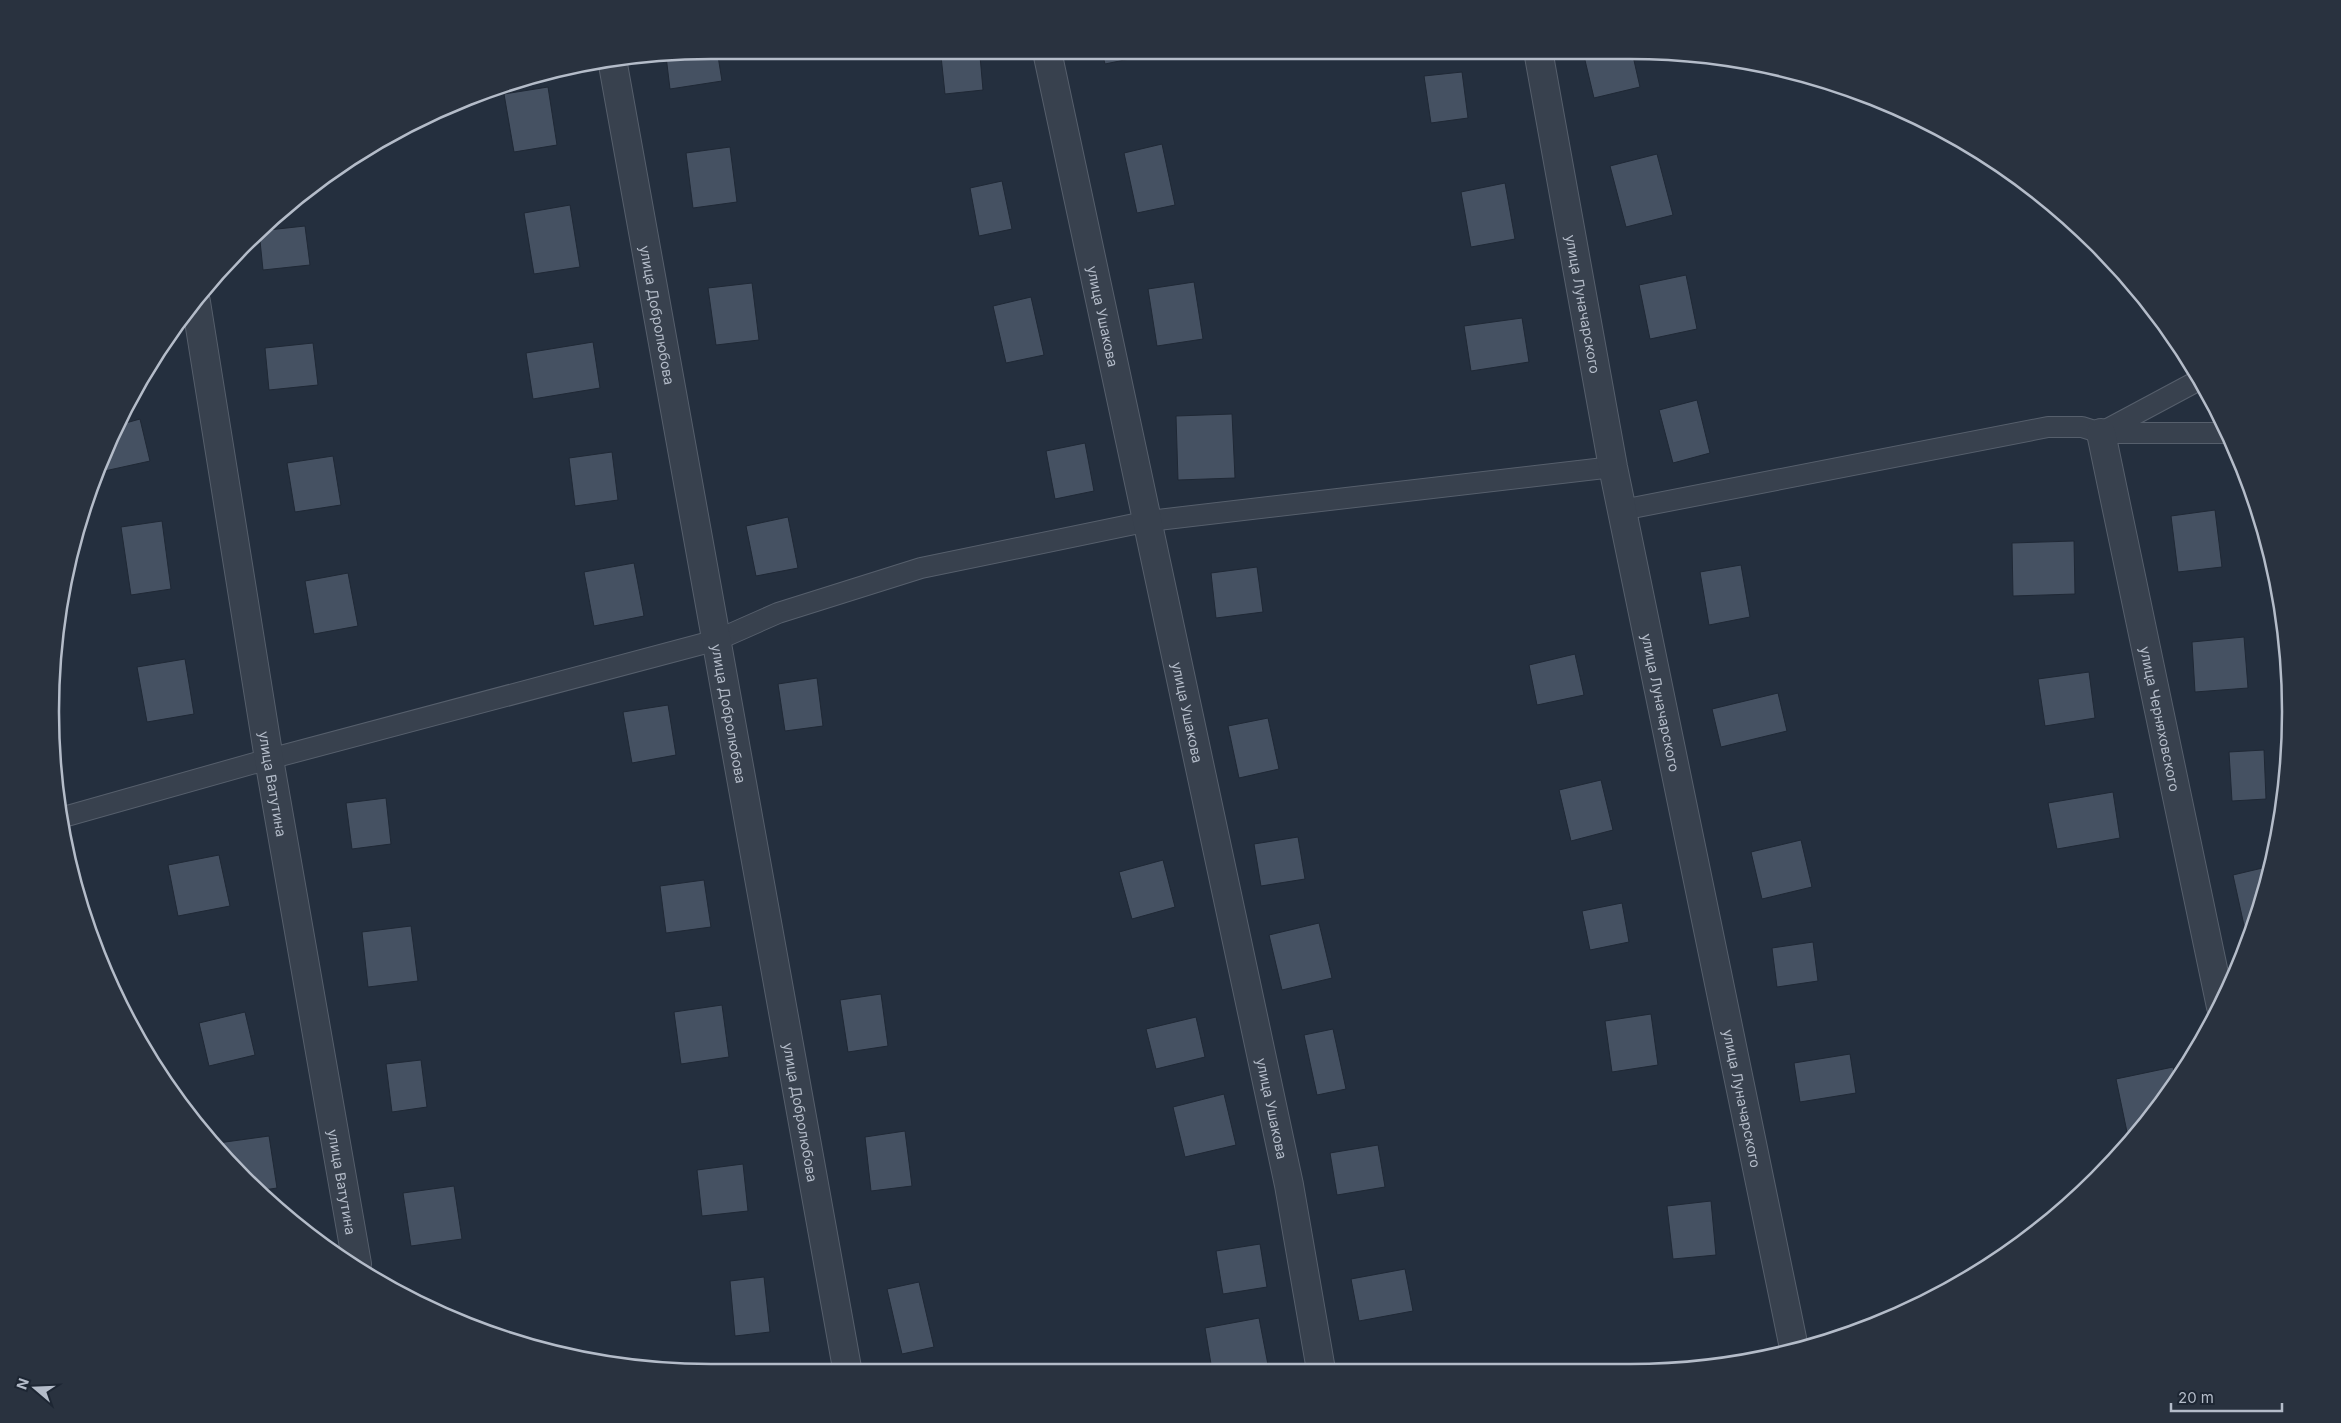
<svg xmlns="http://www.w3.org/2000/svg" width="2341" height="1423" viewBox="0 0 2341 1423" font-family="Inter,sans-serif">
	<rect width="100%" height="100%" fill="#242f3e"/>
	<g fill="#455162" stroke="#1f2835">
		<polygon points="666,56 718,56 722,81 670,89"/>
		<polygon points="941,56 980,56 983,90 945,94"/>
		<polygon points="1103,56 1144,56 1105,64"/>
		<polygon points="1584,56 1633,56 1640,87 1594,98"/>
		<polygon points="1462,72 1468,118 1431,123 1424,76"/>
		<polygon points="548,87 557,145 514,152 504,94"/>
		<polygon points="1162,144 1175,205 1137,213 1124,153"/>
		<polygon points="730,147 737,202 693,208 686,153"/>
		<polygon points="1657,154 1673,215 1626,227 1610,166"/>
		<polygon points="1002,181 1012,229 979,236 970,188"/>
		<polygon points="1505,183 1515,239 1471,247 1461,192"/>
		<polygon points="570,205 580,267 534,274 524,213"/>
		<polygon points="305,226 310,265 263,270 259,231"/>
		<polygon points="1686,275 1697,329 1650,339 1639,285"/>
		<polygon points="1194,282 1203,339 1157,346 1148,289"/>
		<polygon points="752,283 759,340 716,345 708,288"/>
		<polygon points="1031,297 1044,355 1006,363 993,306"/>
		<polygon points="1522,318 1529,362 1471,371 1464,326"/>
		<polygon points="593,342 600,388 533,399 526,353"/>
		<polygon points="313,343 318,385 269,390 265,348"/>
		<polygon points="1697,400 1710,453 1673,463 1659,410"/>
		<polygon points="1232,414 1235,478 1178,480 1176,416"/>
		<polygon points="140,419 150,461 100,472 100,469 122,424"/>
		<polygon points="1085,443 1094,491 1055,499 1046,451"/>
		<polygon points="612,452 618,500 575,506 569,458"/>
		<polygon points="333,456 341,505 295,512 287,463"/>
		<polygon points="2215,510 2222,567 2178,572 2171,516"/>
		<polygon points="788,517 798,568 756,576 746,526"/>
		<polygon points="162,521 171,589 131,595 121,527"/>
		<polygon points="2074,541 2075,594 2013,596 2012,543"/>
		<polygon points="634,563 644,616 594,626 584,572"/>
		<polygon points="1741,565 1750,617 1709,625 1700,572"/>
		<polygon points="1257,567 1263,612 1216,618 1211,573"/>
		<polygon points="348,573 358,626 314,634 305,581"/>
		<polygon points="2244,637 2248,688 2195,692 2192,642"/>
		<polygon points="1575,654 1584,695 1537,705 1529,665"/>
		<polygon points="185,659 194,714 147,722 137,667"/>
		<polygon points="2089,672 2095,718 2045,726 2038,679"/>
		<polygon points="817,678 823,726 785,731 778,684"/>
		<polygon points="1778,693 1787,731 1721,747 1712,709"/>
		<polygon points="668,705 676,755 632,763 623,712"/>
		<polygon points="1268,718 1279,769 1239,778 1228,726"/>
		<polygon points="2264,750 2266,799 2232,801 2229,752"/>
		<polygon points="1601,780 1613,830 1571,841 1559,790"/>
		<polygon points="2113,792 2120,838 2057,849 2048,803"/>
		<polygon points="386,798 391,844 352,849 346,803"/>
		<polygon points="1298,837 1305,879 1261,886 1254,844"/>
		<polygon points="1801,840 1812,887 1762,899 1751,852"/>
		<polygon points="219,855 230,906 178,916 168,865"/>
		<polygon points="1163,860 1175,907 1132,919 1119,872"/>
		<polygon points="2271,866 2269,882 2251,928 2245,930 2233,875"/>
		<polygon points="704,880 711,927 666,933 660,886"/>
		<polygon points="1622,903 1629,942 1590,950 1582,911"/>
		<polygon points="1319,923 1332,978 1282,990 1269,935"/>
		<polygon points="411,926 418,981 368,987 362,932"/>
		<polygon points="1813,942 1818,981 1777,987 1772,948"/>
		<polygon points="881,994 888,1046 848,1052 840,1000"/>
		<polygon points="722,1005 729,1057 681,1064 674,1012"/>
		<polygon points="245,1012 255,1055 209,1066 199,1023"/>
		<polygon points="1651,1014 1658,1065 1612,1072 1605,1021"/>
		<polygon points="1196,1017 1205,1057 1156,1069 1146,1029"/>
		<polygon points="1333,1029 1346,1089 1317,1095 1304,1035"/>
		<polygon points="1850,1054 1856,1093 1800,1102 1794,1063"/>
		<polygon points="421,1060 427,1107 392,1112 386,1064"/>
		<polygon points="2173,1067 2176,1080 2154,1114 2140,1129 2127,1132 2116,1079"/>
		<polygon points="1224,1094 1236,1145 1185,1157 1173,1107"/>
		<polygon points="905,1131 912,1186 871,1191 865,1137"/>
		<polygon points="269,1136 277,1188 257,1191 244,1179 219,1150 218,1143"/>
		<polygon points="1378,1145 1385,1187 1337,1195 1330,1153"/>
		<polygon points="743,1164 748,1211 702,1216 697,1170"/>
		<polygon points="454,1186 462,1239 411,1246 403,1193"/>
		<polygon points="1711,1201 1716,1255 1673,1259 1667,1206"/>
		<polygon points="1260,1244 1267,1287 1223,1294 1216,1251"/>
		<polygon points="1405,1269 1413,1311 1359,1321 1351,1279"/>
		<polygon points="764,1277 770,1332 735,1336 730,1281"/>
		<polygon points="919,1282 934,1347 902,1354 887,1289"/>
		<polygon points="1259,1318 1269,1370 1212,1370 1205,1328"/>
	</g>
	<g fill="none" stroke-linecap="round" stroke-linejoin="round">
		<g stroke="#565f6c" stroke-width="22">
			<g id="service">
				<polyline points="2102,432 2201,379"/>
				<polyline points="1622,510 2048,427 2082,427 2101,433 2226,433"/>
				<polyline points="60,818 269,759 717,640 778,613 921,568 1149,521 1613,467"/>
			</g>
		</g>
		<g stroke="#565f6c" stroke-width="30">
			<g id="minor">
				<path id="s1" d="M1048,56L1289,1185L1321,1370"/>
				<path id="s2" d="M1539,56L1613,467L1794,1348"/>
				<path id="s3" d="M612,59L847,1368"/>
				<path id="s4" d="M196,302L269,759L357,1264"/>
				<path id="s5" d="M2101,433L2221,1007"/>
			</g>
		</g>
		<use href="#service" stroke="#38414e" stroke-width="20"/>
		<use href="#minor" stroke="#38414e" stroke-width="28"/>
	</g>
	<g text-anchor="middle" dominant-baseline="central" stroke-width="4.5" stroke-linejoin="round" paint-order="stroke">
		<g font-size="14" fill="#b4bcc9" stroke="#1d2633">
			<text stroke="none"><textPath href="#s2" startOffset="252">улица Луначарского</textPath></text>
			<text stroke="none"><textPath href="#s3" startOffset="260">улица Добролюбова</textPath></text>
			<text stroke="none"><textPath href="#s1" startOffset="266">улица Ушакова</textPath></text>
			<text stroke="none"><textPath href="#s2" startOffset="658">улица Луначарского</textPath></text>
			<text stroke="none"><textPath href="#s1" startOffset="671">улица Ушакова</textPath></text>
			<text stroke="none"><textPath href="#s3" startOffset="665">улица Добролюбова</textPath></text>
			<text stroke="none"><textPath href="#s5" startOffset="292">улица Черняховского</textPath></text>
			<text stroke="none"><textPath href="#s4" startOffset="488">улица Ватутина</textPath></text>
			<text stroke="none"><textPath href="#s2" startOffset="1062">улица Луначарского</textPath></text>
			<text stroke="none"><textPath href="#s1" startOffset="1076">улица Ушакова</textPath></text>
			<text stroke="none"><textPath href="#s3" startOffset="1070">улица Добролюбова</textPath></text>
			<text stroke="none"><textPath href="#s4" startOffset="892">улица Ватутина</textPath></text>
		</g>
	</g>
	<path d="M0 0H2341V1423H0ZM711 59H1630A652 652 0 0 1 2282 711V712A652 652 0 0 1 1630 1364H711A652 652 0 0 1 59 712V711A652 652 0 0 1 711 59Z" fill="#29323f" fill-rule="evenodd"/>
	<path fill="none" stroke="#b4bcc9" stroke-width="2.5" d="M711 59H1630A652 652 0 0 1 2282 711V712A652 652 0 0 1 1630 1364H711A652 652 0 0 1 59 712V711A652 652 0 0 1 711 59Z"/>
	<g transform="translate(35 1388) rotate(289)" stroke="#1d2633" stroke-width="4" paint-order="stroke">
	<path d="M0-4L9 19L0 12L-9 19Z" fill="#b4bcc9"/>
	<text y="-8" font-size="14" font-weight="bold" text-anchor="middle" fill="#b4bcc9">N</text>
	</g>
	<path d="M2171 1403v8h111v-8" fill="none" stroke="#b4bcc9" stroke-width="2.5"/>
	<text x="2178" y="1403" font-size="15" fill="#b4bcc9" stroke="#1d2633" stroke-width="4" paint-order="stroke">20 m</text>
</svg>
